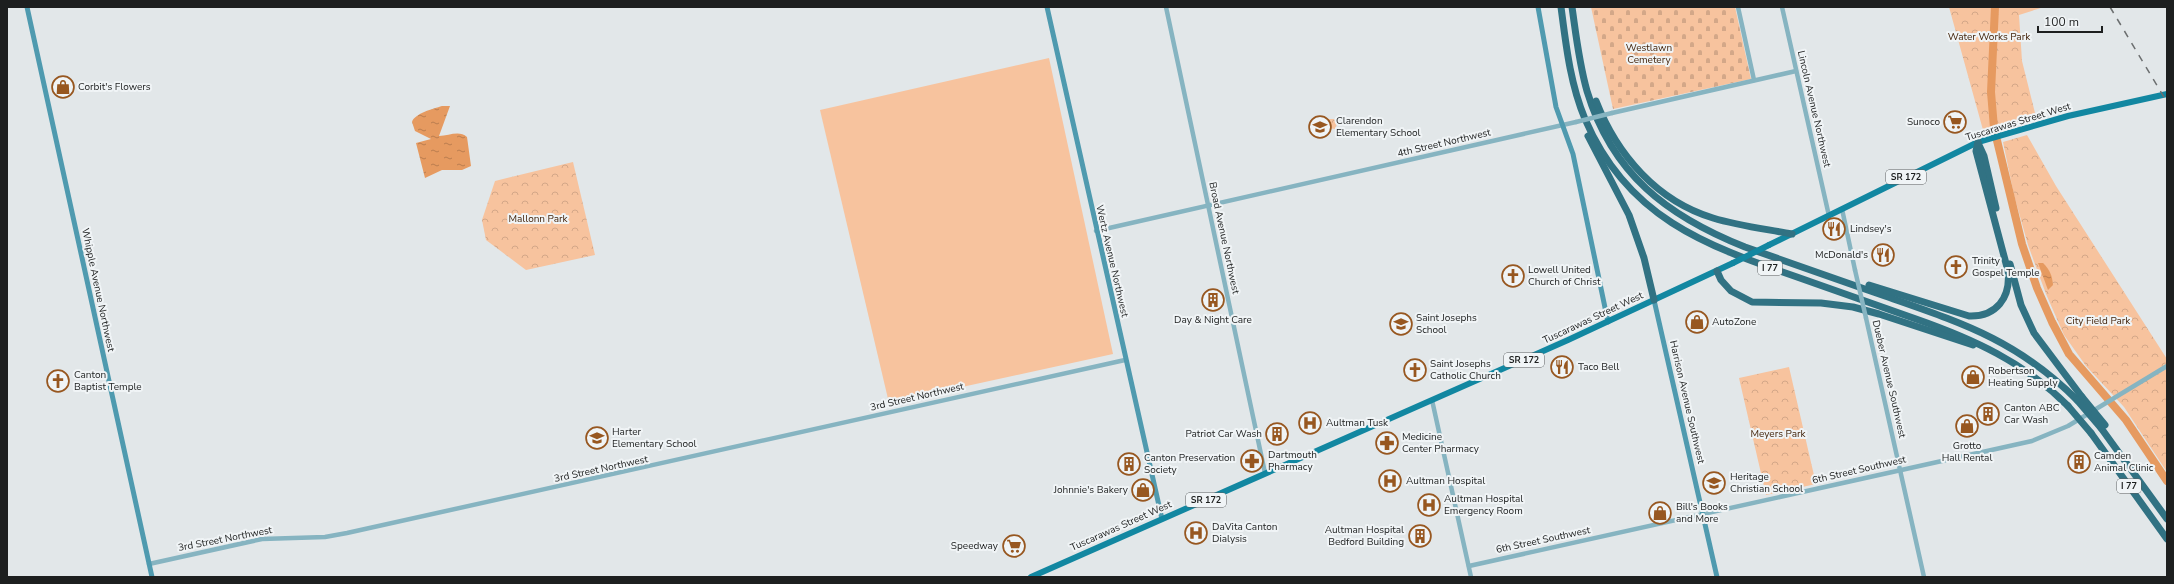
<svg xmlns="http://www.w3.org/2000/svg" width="2174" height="584" viewBox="0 0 2174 584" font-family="'Nunito Sans',sans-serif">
	<defs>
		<pattern id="cemetery-stones" width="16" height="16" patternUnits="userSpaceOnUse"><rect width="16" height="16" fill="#f7c39e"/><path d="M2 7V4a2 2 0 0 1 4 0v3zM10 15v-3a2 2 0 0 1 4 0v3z" fill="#d3a788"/></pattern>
		<pattern id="park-crowns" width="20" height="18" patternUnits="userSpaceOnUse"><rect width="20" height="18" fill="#f7c39e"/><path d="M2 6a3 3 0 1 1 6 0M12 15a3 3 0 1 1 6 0" fill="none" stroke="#d3a788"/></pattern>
		<pattern id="water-ripples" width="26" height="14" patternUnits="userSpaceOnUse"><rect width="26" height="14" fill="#e69a60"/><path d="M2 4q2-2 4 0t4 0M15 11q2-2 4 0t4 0" fill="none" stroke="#ba7d4f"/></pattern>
	</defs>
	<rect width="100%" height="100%" fill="#e2e7e9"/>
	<polygon fill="#f7c39e" points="1049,58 1113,354 889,403 820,110"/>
	<polygon fill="url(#cemetery-stones)" points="1591,7 1735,7 1751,79 1613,109"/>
	<g fill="url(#park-crowns)">
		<polygon points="1949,7 2044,7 2019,15 2022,61 2036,117 1987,131 1983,130"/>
		<polygon points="1326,119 1334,119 1337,124 1335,129 1321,127 1320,124"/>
		<polygon points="2027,135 2056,186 2167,359 2167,472 2124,407 2086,366 2064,335 2046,294 2028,245 2014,195 2003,142"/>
		<polygon points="573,162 595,255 526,270 486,240 482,220 495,181"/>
		<polygon points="1789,367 1816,484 1766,495 1739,378"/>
	</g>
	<g fill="url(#water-ripples)">
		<path d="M442,106H450L439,136C449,136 459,130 467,137L471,166L462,170H442L425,178L416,143L431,139L415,131L412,122C415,113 433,109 442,106Z"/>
		<path d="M2038,263H2043C2050,270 2052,275 2053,285L2048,290Z"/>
	</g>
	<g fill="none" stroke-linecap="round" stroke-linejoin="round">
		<polyline stroke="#e69a60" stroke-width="8" points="1995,7 1991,92 1994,128 2022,244 2037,288 2052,322 2069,354 2126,420 2167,481"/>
		<g stroke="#86b4c1" stroke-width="4.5">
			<polyline points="1166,7 1265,473"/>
			<polyline points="1738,7 1754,80"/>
			<polyline points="1782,7 1829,216"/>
			<polyline points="1612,113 1796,71"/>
			<polyline points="1842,209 1855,270"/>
			<polyline points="1096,231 1576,122"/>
			<polyline points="1866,318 1924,577"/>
			<polyline points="1432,400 1471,577"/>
			<polyline points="149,564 262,539 325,537 347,533 1125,360"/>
			<polyline points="1469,566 2032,441 2068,426 2167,366"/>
		</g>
		<g stroke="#4f9aaf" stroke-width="5">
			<polyline points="27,7 152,577"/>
			<polyline points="1047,7 1162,519"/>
			<polyline points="1538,7 1556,107 1573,154 1608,322"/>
			<polyline points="1654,300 1717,577"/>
		</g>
		<g stroke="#1287a1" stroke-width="6">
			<polyline points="1769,245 1978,142 2068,116 2167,94"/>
			<polyline points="1031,577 1568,340 1733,263"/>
		</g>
		<g stroke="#317283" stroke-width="7">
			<path d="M1561,7C1566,45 1570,83 1585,119C1627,217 1704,245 1797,277C1837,291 1876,305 1916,319C1973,339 2024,362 2068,406"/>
			<path d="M1572,7C1576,35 1579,63 1587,91C1612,174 1667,216 1745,247C1791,263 1838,280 1885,296C1962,323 2017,340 2077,400"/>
			<path d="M1596,101C1617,155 1657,201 1713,218C1739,226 1766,229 1792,234"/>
			<polyline points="1588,136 1629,215 1644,258 1654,300"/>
			<polyline points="1978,143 1984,156 1996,208"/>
			<polyline points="2010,264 2021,305 2034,333 2082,397"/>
			<polyline points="1717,271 1721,280 1731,291 1752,302 1821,303 1853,307 1879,314 1973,345"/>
			<path d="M1869,285L1969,316C1996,317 2011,298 2008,271L1976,151L1978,142"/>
			<polyline points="2101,428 2167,519"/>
			<polyline points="2091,433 2167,539"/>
		</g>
		<polyline stroke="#6c6f70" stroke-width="1.5" stroke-dasharray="7 7" stroke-linecap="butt" points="2110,7 2167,102"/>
		<g stroke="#86b4c1" stroke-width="4.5">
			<polyline points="1576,122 1612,113"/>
			<polyline points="1855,270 1866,318"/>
		</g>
		<polyline stroke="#1287a1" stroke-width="6" points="1733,263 1769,245"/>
		<g stroke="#317283" stroke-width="7">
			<polyline points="2082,397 2105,425"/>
			<polyline points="2077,400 2101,428"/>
			<polyline points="2068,406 2091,433"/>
		</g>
	</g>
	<defs>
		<g id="shop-ring" transform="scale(1.15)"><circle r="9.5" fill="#f0f4f6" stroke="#975720" stroke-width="1.5"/><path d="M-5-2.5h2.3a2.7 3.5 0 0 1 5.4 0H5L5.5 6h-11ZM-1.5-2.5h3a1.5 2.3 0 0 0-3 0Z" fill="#975720"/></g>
		<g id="supermarket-ring" transform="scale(1.15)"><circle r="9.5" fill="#f0f4f6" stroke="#975720" stroke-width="1.5"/><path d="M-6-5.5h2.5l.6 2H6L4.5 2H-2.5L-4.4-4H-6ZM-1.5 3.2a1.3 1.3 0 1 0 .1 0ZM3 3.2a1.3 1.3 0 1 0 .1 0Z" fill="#975720"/></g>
		<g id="school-ring" transform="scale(1.15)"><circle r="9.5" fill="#f0f4f6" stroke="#975720" stroke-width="1.5"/><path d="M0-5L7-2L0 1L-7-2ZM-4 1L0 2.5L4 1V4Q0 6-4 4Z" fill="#975720"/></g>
		<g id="restaurant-ring" transform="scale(1.15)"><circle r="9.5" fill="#f0f4f6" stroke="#975720" stroke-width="1.5"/><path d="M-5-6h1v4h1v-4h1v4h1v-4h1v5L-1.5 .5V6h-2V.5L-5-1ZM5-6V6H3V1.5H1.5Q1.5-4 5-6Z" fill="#975720"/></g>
		<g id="church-ring" transform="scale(1.15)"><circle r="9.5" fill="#f0f4f6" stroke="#975720" stroke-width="1.5"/><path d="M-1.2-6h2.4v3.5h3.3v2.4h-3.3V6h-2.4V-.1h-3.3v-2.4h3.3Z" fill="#975720"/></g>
		<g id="building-ring" transform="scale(1.15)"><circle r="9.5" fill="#f0f4f6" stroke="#975720" stroke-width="1.5"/><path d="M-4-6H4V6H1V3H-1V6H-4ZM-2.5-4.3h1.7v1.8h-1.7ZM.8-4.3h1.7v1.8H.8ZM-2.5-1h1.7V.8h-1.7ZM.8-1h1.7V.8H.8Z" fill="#975720"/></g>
		<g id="hospital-ring" transform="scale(1.15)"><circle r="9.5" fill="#f0f4f6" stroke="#975720" stroke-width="1.5"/><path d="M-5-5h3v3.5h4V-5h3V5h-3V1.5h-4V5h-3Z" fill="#975720"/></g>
		<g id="pharmacy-ring" transform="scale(1.15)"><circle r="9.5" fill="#f0f4f6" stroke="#975720" stroke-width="1.5"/><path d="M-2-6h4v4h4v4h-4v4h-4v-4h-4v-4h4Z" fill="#975720"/></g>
	</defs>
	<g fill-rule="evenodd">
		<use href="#shop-ring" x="63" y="87"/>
		<use href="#supermarket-ring" x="1955" y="122"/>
		<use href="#school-ring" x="1320" y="127"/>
		<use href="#restaurant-ring" x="1834" y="229"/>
		<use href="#restaurant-ring" x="1883" y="255"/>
		<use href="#church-ring" x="1956" y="267"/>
		<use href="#church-ring" x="1513" y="276"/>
		<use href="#building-ring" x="1213" y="300"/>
		<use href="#shop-ring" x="1697" y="322"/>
		<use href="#school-ring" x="1401" y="324"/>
		<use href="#restaurant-ring" x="1562" y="367"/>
		<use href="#church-ring" x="1415" y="370"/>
		<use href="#shop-ring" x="1973" y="377"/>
		<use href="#church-ring" x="58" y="381"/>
		<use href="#building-ring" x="1988" y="414"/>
		<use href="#hospital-ring" x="1310" y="423"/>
		<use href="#shop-ring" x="1967" y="426"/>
		<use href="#building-ring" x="1277" y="434"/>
		<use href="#school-ring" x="597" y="438"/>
		<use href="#pharmacy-ring" x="1387" y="443"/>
		<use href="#pharmacy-ring" x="1252" y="461"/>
		<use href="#building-ring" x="2079" y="462"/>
		<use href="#building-ring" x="1129" y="464"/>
		<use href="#hospital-ring" x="1390" y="481"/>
		<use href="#school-ring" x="1714" y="483"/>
		<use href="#shop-ring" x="1143" y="490"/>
		<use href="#hospital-ring" x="1429" y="505"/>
		<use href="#shop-ring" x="1660" y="513"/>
		<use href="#hospital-ring" x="1196" y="533"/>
		<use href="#building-ring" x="1420" y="536"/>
		<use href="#supermarket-ring" x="1014" y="546"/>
	</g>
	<g text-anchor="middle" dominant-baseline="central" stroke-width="4" stroke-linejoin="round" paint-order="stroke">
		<g fill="#f0f4f6" stroke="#5c5f60" stroke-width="1">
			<rect x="1886" y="170" width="40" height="14" rx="3"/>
			<rect x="1758" y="261" width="24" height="14" rx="3"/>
			<rect x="1504" y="353" width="40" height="14" rx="3"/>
			<rect x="2117" y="479" width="24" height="14" rx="3"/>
			<rect x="1186" y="493" width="40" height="14" rx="3"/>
		</g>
		<g font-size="9" font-weight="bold" fill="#1d1f1f">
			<text x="1906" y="177">SR 172</text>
			<text x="1770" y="268">I 77</text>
			<text x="1524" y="360">SR 172</text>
			<text x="2129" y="486">I 77</text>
			<text x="1206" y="500">SR 172</text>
		</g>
		<g font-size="10" fill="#43240b" stroke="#f0f4f6">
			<text x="1989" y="37">Water Works Park</text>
			<text x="1649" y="48">Westlawn<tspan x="1649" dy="12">Cemetery</tspan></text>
			<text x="538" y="219">Mallonn Park</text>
			<text x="2098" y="321">City Field Park</text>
			<text x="1778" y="434">Meyers Park</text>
		</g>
		<g font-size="10" fill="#1d1f1f" stroke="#f0f4f6" text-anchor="start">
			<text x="78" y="87">Corbit's Flowers</text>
			<text x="1336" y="121">Clarendon<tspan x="1336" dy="12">Elementary School</tspan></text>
			<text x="1940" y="122" text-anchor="end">Sunoco</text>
			<text x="1850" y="229">Lindsey's</text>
			<text x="1868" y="255" text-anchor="end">McDonald's</text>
			<text x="1972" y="261">Trinity<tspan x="1972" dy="12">Gospel Temple</tspan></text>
			<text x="1528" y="270">Lowell United<tspan x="1528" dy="12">Church of Christ</tspan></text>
			<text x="1416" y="318">Saint Josephs<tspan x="1416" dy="12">School</tspan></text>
			<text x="1213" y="320" text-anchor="middle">Day &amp; Night Care</text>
			<text x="1712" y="322">AutoZone</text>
			<text x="1430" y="364">Saint Josephs<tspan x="1430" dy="12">Catholic Church</tspan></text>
			<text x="1578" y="367">Taco Bell</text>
			<text x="1988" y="371">Robertson<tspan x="1988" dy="12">Heating Supply</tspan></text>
			<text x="74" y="375">Canton<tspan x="74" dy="12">Baptist Temple</tspan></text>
			<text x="2004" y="408">Canton ABC<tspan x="2004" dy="12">Car Wash</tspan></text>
			<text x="1326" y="423">Aultman Tusk</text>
			<text x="612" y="432">Harter<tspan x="612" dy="12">Elementary School</tspan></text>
			<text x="1262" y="434" text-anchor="end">Patriot Car Wash</text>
			<text x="1402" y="437">Medicine<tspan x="1402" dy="12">Center Pharmacy</tspan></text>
			<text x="1967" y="446" text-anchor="middle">Grotto<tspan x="1967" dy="12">Hall Rental</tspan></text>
			<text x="1268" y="455">Dartmouth<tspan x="1268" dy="12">Pharmacy</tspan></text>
			<text x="2094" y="456">Camden<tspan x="2094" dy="12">Animal Clinic</tspan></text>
			<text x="1144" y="458">Canton Preservation<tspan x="1144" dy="12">Society</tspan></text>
			<text x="1730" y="477">Heritage<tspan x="1730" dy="12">Christian School</tspan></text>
			<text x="1406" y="481">Aultman Hospital</text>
			<text x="1128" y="490" text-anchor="end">Johnnie's Bakery</text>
			<text x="1444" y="499">Aultman Hospital<tspan x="1444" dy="12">Emergency Room</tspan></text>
			<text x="1676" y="507">Bill's Books<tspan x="1676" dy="12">and More</tspan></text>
			<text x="1212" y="527">DaVita Canton<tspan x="1212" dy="12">Dialysis</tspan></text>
			<text x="1404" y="530" text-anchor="end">Aultman Hospital<tspan x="1404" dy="12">Bedford Building</tspan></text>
			<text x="998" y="546" text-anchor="end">Speedway</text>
		</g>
		<g font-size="10" fill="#1d1f1f" stroke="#f0f4f6">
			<text transform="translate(1814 109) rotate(77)">Lincoln Avenue Northwest</text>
			<text transform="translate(2018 122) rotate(-17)">Tuscarawas Street West</text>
			<text transform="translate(1444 143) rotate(-13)">4th Street Northwest</text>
			<text transform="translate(1224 238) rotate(78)">Broad Avenue Northwest</text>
			<text transform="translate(1112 261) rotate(77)">Wertz Avenue Northwest</text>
			<text transform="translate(98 290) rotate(78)">Whipple Avenue Northwest</text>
			<text transform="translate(1593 318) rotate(-25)">Tuscarawas Street West</text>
			<text transform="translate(1889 379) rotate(77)">Dueber Avenue Southwest</text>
			<text transform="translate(917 397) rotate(-13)">3rd Street Northwest</text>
			<text transform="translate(1687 402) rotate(77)">Harrison Avenue Southwest</text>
			<text transform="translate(601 469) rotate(-12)">3rd Street Northwest</text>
			<text transform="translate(1859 470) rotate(-13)">6th Street Southwest</text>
			<text transform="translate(1121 526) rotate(-24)">Tuscarawas Street West</text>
			<text transform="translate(225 539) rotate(-11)">3rd Street Northwest</text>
			<text transform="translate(1543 540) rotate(-12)">6th Street Southwest</text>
		</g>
	</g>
	<rect width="2174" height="584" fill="none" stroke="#1d1f1f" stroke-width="16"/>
	<path d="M2038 26v6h64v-6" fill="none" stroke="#1d1f1f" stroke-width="2"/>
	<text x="2044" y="26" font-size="12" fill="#1d1f1f" stroke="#f0f4f6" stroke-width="3" paint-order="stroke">100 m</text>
</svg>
